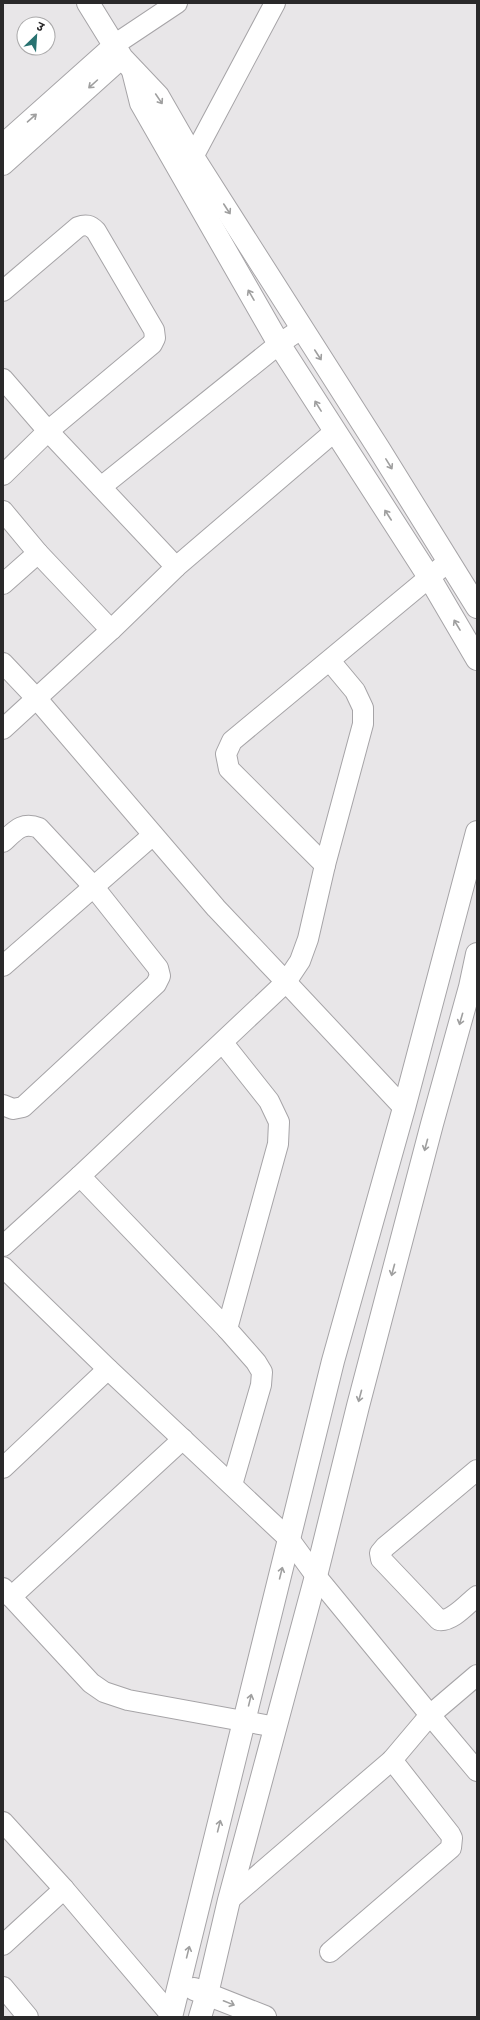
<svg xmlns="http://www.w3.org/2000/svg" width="480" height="2020" viewBox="0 0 480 2020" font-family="Poppins,'Noto Sans Devanagari',sans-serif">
	<rect width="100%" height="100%" fill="#e8e6e8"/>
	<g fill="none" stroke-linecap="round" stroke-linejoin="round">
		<g stroke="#a6a4a7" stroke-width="22">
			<g id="street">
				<polyline points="3,144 114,45 177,3"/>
				<polyline points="193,157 275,3"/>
				<polyline points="3,165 122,58"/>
				<path d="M3,291L78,227C86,224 90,225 96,231L154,330L155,338L152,344L48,431L3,475"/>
				<polyline points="3,379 48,431 176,567"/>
				<polyline points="101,487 279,344 301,329"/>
				<polyline points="3,511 38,553 111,630"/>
				<polyline points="3,584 38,553"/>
				<polyline points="3,663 37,699 216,908 286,982 300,961 308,939 325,865 363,724 363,708 355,691 330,661"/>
				<polyline points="3,729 111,630 176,567 334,432"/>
				<path d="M3,842C15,831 22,821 39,828L93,886L158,968L160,976L156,984L23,1107L13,1109L3,1105"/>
				<polyline points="325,865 229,769 226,754 232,741 449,561"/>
				<polyline points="3,966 153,835"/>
				<polyline points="223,1043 269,1101 279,1122 278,1144 227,1329"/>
				<polyline points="80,1176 227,1329 256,1362 262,1372 261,1385 232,1485"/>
				<polyline points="3,1246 80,1176 286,982 404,1108"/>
				<polyline points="3,1267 108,1369 289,1539 316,1576 430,1715 477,1771"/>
				<polyline points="3,1468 108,1369"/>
				<path d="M477,1470L385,1547L380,1553L381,1559L439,1620C452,1622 467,1604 477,1596"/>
				<polyline points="3,1588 91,1683 104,1692 128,1700 276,1727"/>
				<polyline points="11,1597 183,1439"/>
				<polyline points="3,1822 64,1889 171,2015"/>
				<polyline points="229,1900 392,1760 430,1715 477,1675"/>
				<polyline points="3,1945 64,1889"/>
				<polyline points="330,1952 451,1848 452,1838 450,1834 392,1760"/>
				<polyline points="3,1987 28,2017"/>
			</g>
		</g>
		<g stroke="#a6a4a7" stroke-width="24">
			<g id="secondary">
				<polyline points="88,3 122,58 158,96 193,157 379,449 477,607"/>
				<polyline points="133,71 141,103 279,344 429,577 477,659"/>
				<polyline points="194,1989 265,2017"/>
				<polyline points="171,2017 333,1361 404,1108 477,832"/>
				<polyline points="200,2017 207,1994 229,1900 316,1576 358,1406 432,1124 470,987 477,954"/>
			</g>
		</g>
		<use href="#street" stroke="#fff" stroke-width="20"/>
		<use href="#secondary" stroke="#fff" stroke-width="22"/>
	</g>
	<defs><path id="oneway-shaft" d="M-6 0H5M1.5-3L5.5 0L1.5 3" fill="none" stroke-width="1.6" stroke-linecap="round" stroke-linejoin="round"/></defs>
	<g stroke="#9f9f9f">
		<use href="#oneway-shaft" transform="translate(93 84) rotate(138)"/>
		<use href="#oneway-shaft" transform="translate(159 99) rotate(56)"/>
		<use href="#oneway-shaft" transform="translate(32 118) rotate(-41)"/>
		<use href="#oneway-shaft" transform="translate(227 209) rotate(57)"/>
		<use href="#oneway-shaft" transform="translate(251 295) rotate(-120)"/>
		<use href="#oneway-shaft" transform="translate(318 355) rotate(57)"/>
		<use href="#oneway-shaft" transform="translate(318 406) rotate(-122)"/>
		<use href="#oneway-shaft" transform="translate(389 464) rotate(58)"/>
		<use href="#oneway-shaft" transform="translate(388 515) rotate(-123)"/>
		<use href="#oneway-shaft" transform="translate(457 625) rotate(-121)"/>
		<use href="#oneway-shaft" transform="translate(461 1019) rotate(106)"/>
		<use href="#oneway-shaft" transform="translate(426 1145) rotate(105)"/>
		<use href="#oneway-shaft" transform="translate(393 1270) rotate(105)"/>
		<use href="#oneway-shaft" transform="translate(360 1396) rotate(105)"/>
		<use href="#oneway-shaft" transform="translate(281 1573) rotate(-76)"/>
		<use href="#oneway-shaft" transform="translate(250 1700) rotate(-76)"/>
		<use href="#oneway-shaft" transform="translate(219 1826) rotate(-76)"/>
		<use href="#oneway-shaft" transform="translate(188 1952) rotate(-76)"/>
		<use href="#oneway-shaft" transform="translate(229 2003) rotate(22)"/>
	</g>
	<rect width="480" height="2020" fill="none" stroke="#2a292a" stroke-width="8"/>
	<g transform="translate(36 36) rotate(25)"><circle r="19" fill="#ffffff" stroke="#aaa9aa"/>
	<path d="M0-3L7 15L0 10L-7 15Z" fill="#287271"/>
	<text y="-6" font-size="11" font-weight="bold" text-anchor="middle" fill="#2a292a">उ</text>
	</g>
</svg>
